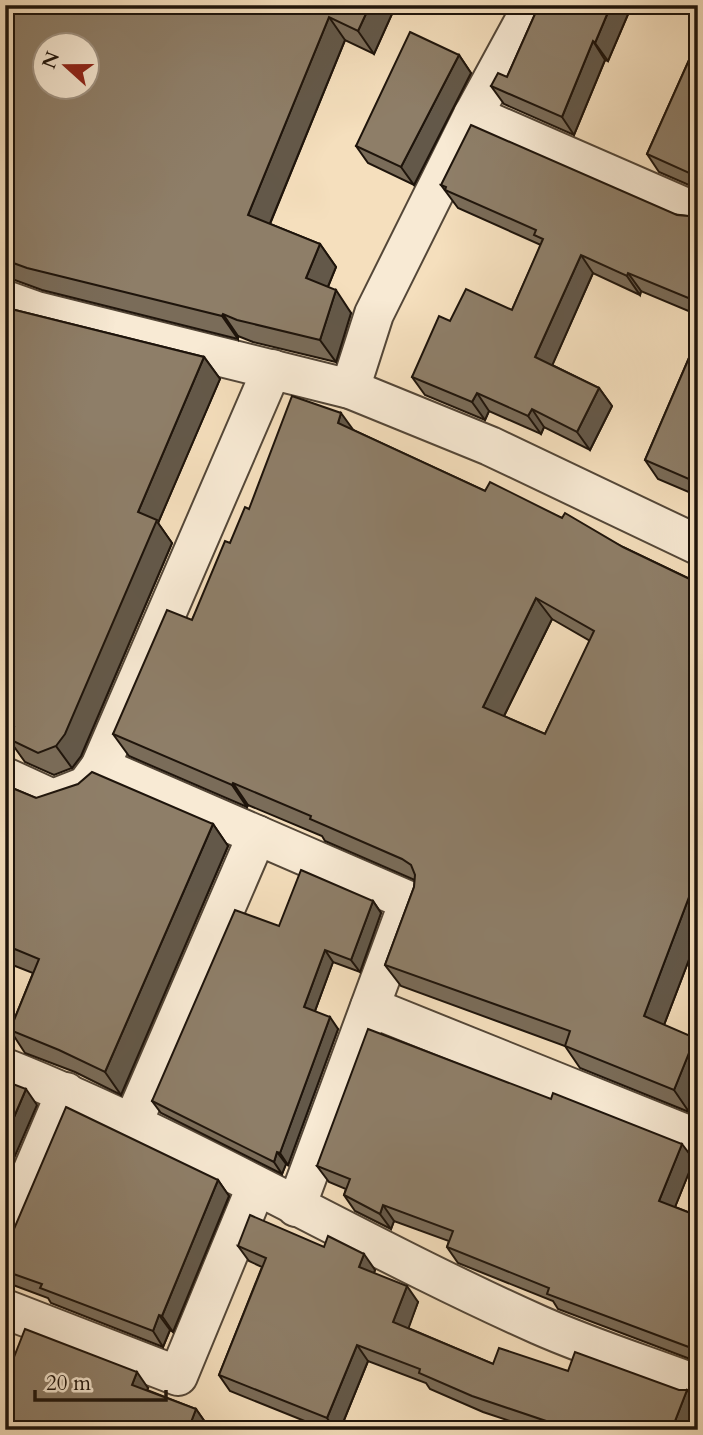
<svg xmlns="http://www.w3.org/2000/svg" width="703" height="1435" viewBox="0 0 703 1435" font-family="Cardo,serif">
	<rect width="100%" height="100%" fill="#f5dfbd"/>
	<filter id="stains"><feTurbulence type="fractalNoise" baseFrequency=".00286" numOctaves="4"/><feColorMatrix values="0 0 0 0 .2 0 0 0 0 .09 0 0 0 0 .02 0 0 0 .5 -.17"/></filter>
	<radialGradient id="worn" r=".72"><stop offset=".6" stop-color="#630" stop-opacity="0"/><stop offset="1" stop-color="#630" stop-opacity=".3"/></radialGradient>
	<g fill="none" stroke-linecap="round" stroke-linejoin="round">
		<g stroke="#544738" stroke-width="42">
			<g id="minor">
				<polyline points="473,115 698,213"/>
				<polyline points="5,300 36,311 350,389 490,446 698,545"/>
				<polyline points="350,389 374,314 473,115 533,5"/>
				<polyline points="100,767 409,901 296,1207"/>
				<polyline points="5,777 53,799 86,786 100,767 272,369"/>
				<polyline points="370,1007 698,1139"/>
				<path d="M5,1068C189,1141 359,1245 539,1325C591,1348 645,1365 698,1385"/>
				<polyline points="133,1122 257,835"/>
				<polyline points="5,1236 66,1092"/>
				<polyline points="5,1309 178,1376 256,1187"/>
			</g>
		</g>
		<use href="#minor" stroke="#f8ead4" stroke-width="38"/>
	</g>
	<g fill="#7a6c59" stroke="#1e140b" stroke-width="2" fill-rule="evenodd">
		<polygon points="5,5 396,5 374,54 345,40 270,224 320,244 336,267 328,287 351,313 336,362 253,342 238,336 238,339 42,290 12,279 5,279"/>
		<polygon points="539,5 632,5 608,61 605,60 574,135 504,104 491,86 507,77"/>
		<polygon points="698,40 698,189 659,172 647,154"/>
		<polygon points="459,55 471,73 414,185 368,163 356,146"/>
		<polygon points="441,185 688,216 698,212 698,315 641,291 640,295 593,273 552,365 599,388 612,406 590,450 544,427 541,434 489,411 485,420 425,395 412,377 450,321 512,310 541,245 458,208"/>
		<polygon points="5,306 15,310 204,357 220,379 158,523 172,543 81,756 72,768 54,775 25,762 10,741 5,739"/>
		<polygon points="698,337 698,496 658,479 645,460"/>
		<path d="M353,430L485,491L562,518L698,583V936L664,1025L689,1112L580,1068L565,1046L401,986L385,965L414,887L415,880L325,841L322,836L248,805L247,807L129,756L113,734L192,620L230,543L249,509ZM552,619L590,641L545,734L504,716Z"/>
		<polygon points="5,785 36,798 213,824 228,846 121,1095 75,1072 25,1053 10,1030 33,973 5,962"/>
		<polygon points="373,901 381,913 360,972 333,962 315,1011 338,1029 288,1165 286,1164 282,1174 161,1113 152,1101 279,926"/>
		<polygon points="694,1160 675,1207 698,1216 698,1362 558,1309 553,1301 458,1263 447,1247 449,1241 394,1221 391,1229 355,1211 344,1195 346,1189 329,1182 317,1166"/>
		<polygon points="218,1180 229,1196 173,1332 170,1330 163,1347 51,1303 48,1298 5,1282 5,1239"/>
		<polygon points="238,1246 375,1270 374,1273 418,1302 408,1328 493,1364 568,1371 698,1408 689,1430 537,1430 483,1412 430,1389 426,1383 368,1361 340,1430 327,1430 230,1391 219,1375 262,1267 249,1261"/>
		<polygon points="5,1354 14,1357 148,1388 147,1390 196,1409 207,1425 205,1430 5,1430"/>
	</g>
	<g fill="#635849" stroke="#1e140b" stroke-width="2">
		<polygon points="370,5 396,5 374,54 358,31"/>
		<polygon points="611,5 632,5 608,61 595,43"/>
		<polygon points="329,17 345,40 264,238 248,215"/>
		<polygon points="593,41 605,60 574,135 562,117"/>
		<polygon points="459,55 471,73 414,185 401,167"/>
		<polygon points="320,244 336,267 322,301 306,278"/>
		<polygon points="581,255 593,273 548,375 535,357"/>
		<polygon points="628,273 641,291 640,295 627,276"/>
		<polygon points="336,290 351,313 336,362 320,340"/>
		<polygon points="223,314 238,336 238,339 222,316"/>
		<polygon points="204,357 220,379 158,523 172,543 81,756 72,768 56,746 138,512"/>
		<polygon points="599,388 612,406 590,450 577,432"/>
		<polygon points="477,393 489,411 485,420 472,402"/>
		<polygon points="532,409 544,427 541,434 528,416"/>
		<polygon points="341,413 357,435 338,423"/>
		<polygon points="536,598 552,619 498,728 483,707"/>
		<polygon points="233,783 248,805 247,807 232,785"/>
		<polygon points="213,824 228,846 121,1095 105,1072"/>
		<polygon points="694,884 698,889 698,936 659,1038 644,1016"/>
		<polygon points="373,901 381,913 360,972 351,960"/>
		<polygon points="325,950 333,962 312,1019 304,1007"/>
		<polygon points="330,1017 338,1029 288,1165 280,1153"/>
		<polygon points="695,1038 698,1041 698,1090 689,1112 674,1090"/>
		<polygon points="26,1089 37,1105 5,1179 5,1138"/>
		<polygon points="682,1144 694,1160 671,1217 659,1201"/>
		<polygon points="277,1152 286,1164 282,1174 274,1162"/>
		<polygon points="218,1180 229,1196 173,1332 162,1316"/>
		<polygon points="383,1205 394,1221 391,1229 380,1214"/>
		<polygon points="364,1254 375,1270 370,1283 359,1267"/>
		<polygon points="407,1286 418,1302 405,1338 393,1322"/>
		<polygon points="159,1315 170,1330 163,1347 153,1331"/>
		<polygon points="357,1345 368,1361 340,1430 335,1430 327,1418"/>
		<polygon points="137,1372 148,1388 143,1400 132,1385"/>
		<polygon points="687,1390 698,1405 698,1408 689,1430 673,1430 672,1429"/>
		<polygon points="196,1409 207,1425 205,1430 188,1430"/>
	</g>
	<g fill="#8e7e68" stroke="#1e140b" stroke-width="2" fill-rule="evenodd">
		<path d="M5,5H370L358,31L329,17L248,215L320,244L306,278L336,290L320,340L237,320L223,314L222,316L27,268L5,260ZM46,46H88V88H46Z"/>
		<polygon points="539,5 611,5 595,43 593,41 562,117 491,86 498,73 507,77"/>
		<polygon points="410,32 459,55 401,167 356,146"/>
		<polygon points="698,40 698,178 694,175 647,154"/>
		<polygon points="471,125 677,215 688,216 698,212 698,237 694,237 698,239 698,302 628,273 627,276 581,255 535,357 599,388 577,432 532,409 528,416 477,393 472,402 412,377 439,316 450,321 466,289 512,310 543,239 534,235 536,230 445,190 446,187 441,185"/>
		<polygon points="5,306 15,310 204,357 138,512 157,520 65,734 56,746 38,753 9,739 14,727 5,723"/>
		<polygon points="698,337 698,483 645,460"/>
		<path d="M292,396L341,413L338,423L485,491L490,482L562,518L565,513L623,547L698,583V886L694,884L644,1016L695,1038L674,1090L565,1046L570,1031L385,965L414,887L415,875L411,865L402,859L310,819L311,816L233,783L232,785L113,734L167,610L192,620L225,541L230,543L245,507L249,509ZM536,598L594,631L545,734L483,707Z"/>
		<polygon points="92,772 213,824 105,1072 59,1050 10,1030 39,959 5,945 5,785 36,798 78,784"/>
		<polygon points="301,870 373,901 351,960 325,950 304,1007 330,1017 280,1153 277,1152 274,1162 152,1101 235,910 279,926"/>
		<polygon points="368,1029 551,1099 553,1093 682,1144 659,1201 698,1216 698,1351 694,1349 547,1294 549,1288 447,1247 453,1231 383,1205 380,1214 344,1195 350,1179 317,1166"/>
		<polygon points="5,1081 26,1089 5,1138"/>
		<polygon points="66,1107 218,1180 162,1316 159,1315 153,1331 40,1288 42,1284 5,1271 5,1239 14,1229"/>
		<polygon points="250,1215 324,1247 328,1236 364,1254 359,1267 407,1286 393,1322 493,1364 499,1348 568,1371 575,1352 679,1390 687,1390 672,1429 675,1430 551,1430 547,1428 549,1422 472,1396 419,1373 420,1369 357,1345 327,1418 219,1375 266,1258 238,1246"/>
		<polygon points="25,1329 137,1372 132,1385 196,1409 188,1430 32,1430 5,1419 5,1354 14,1357"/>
	</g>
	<rect width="703" height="1435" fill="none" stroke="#f5dfbd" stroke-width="28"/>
	<rect x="7" y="7" width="689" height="1421" fill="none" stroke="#1e140b" stroke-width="3.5"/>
	<rect x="14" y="14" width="675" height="1407" fill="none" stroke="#1e140b" stroke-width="2"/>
	<g transform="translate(66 66) rotate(291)"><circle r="33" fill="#f8ead4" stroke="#a19484" stroke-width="2"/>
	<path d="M0-5L12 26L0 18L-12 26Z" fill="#8f2418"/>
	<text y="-10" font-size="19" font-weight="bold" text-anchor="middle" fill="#1e140b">N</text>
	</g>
	<path d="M35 1390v10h131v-10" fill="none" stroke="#1e140b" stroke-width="3.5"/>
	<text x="46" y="1390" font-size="21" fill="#1e140b" stroke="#f8ead4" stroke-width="5" paint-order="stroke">20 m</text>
	<rect width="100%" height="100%" filter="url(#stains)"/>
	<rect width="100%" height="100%" fill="url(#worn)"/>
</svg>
